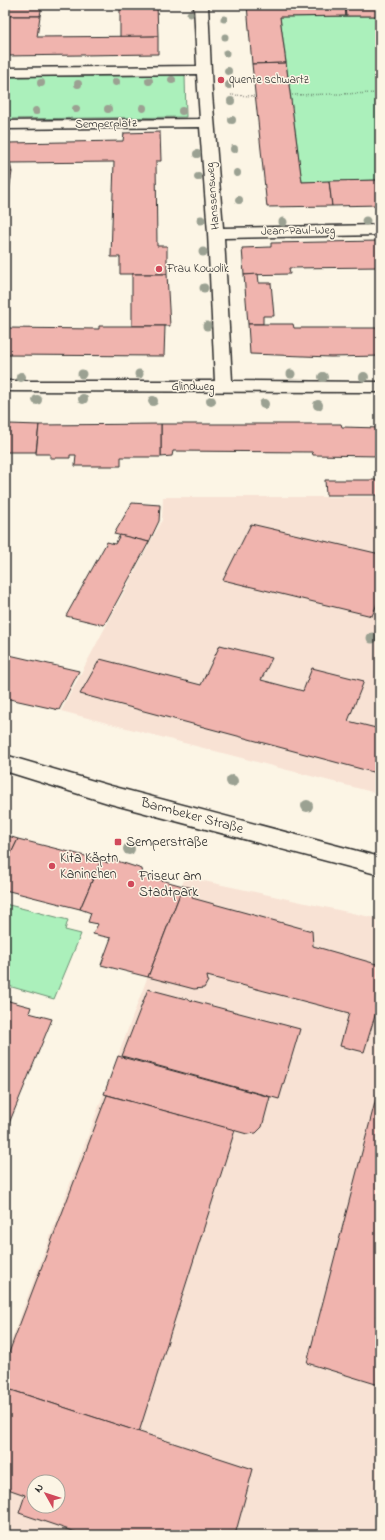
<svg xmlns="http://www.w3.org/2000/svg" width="385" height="1540" viewBox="0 0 385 1540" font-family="'Indie Flower',sans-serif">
	<rect width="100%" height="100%" fill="#fcf5e5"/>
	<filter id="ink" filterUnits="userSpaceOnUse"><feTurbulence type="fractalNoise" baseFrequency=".025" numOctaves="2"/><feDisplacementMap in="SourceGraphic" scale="8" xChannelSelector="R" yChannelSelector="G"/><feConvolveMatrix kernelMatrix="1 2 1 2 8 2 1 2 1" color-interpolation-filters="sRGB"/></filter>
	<g filter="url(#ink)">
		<g fill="#f8e2d4" fill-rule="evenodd">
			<polygon points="163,497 380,497 380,794 61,711 162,520"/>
			<path d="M185,877L380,919V1525L378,1535H5V1357ZM34,1482H58V1506H34Z"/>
		</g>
		<g fill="#abf0bb" stroke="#6b8e73">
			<polygon points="380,16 380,180 302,182 280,17"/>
			<polygon points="185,75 186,117 5,119 5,77"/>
			<polygon points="5,904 68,920 65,930 81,934 54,999 5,985"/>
		</g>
		<g fill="#f0b4ae" stroke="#2b2b2b" fill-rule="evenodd">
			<polygon points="7,5 42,5 40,16 5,16"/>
			<polygon points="120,5 157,5 158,36 120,37"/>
			<polygon points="247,5 345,5 346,16 280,17 286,63 252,64"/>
			<polygon points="345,5 380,5 380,16 346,16"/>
			<polygon points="5,16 40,16 37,37 158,36 158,54 5,56"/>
			<polygon points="286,63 302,182 329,181 332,206 267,207 252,64"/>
			<polygon points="160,132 161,161 156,161 157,246 167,246 167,274 120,274 120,257 111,257 114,162 10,163 12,172 5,172 5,134 10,133 9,143 123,141 124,133"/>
			<polygon points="5,172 12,172 5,215"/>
			<polygon points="380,180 380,205 332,206 329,181"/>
			<polygon points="378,241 380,241 380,267 289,268 290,274 244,275 242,248 271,247 271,243"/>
			<polygon points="132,274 167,274 170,326 132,326"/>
			<polygon points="258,274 259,283 271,283 274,316 263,316 263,324 248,324 244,275"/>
			<polygon points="248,324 293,324 294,328 380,328 380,356 331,357 250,354"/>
			<polygon points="99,326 165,326 164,356 5,355 5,328 99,329"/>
			<polygon points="5,421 10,421 9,424 39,425 36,452 5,452"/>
			<polygon points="161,424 341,424 342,427 380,428 380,456 313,455 312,452 173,451 172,456 161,457"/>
			<polygon points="161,424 161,457 121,457 121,466 75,466 76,455 70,455 70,458 50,458 50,454 36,454 39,425"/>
			<polygon points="325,480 380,480 380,495 326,495"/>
			<polygon points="132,503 160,505 159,521 149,542 114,534"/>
			<polygon points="251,524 380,554 380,597 372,616 223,580"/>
			<polygon points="120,535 149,542 104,625 66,616 107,542 115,544"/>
			<polygon points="220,645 272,658 261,680 303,691 312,668 364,681 348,721 380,729 380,774 80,694 100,659 201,685"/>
			<polygon points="5,654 79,671 59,710 5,698"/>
			<polygon points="5,835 18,839 5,866"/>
			<polygon points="18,839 101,860 80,909 5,890 5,866"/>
			<polygon points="111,859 142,869 143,875 183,886 148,977 101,965 111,938 93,934 98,924 88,922 91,913 80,909 101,860 108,863"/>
			<polygon points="183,886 194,888 192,898 312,931 313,946 380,965 380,999 364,1052 340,1046 349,1013 207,976 208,981 204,988 194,989 148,977"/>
			<polygon points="148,989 300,1029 279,1099 122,1056"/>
			<polygon points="5,1000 31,1007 29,1013 52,1019 5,1133"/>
			<polygon points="118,1056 270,1097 262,1127 256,1133 247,1134 104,1094"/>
			<polygon points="380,1083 380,1381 379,1385 307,1363"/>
			<polygon points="107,1095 235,1130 139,1432 5,1388 5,1363"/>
			<path d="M5,1388L253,1469L235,1535H84L19,1513L25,1495L5,1488ZM34,1482H58V1506H34Z"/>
		</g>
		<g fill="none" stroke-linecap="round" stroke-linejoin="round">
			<g stroke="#2b2b2b" stroke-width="3">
				<polygon id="street" points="194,5 208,5 212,94 223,228 380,225 380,235 224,238 232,381 380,382 380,392 5,391 5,381 215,381 208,233 200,127 5,129 5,121 200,119 197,74 5,76 5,68 197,66"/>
			</g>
			<g stroke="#2b2b2b" stroke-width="3">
				<polygon id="primary" points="5,755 111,786 380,857 380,875 111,804 5,771"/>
			</g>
			<g stroke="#2b2b2b" stroke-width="1.5" stroke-dasharray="0.5 2" stroke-linecap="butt">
				<polyline points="231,95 254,96"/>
				<polyline points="290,95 380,93"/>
			</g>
			<use href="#street" fill="#fcf5e5" fill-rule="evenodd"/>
			<use href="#primary" fill="#fcf5e5" fill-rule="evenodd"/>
		</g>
		<g fill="#9ba192">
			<circle cx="190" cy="14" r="3.5"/>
			<circle cx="224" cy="19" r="3.5"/>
			<circle cx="225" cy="37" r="3.5"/>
			<circle cx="226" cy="53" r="3.5"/>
			<circle cx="228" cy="71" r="4"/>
			<circle cx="172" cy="80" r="4"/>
			<circle cx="149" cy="81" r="4"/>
			<circle cx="116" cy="82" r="4"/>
			<circle cx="41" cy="83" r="4"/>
			<circle cx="78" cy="84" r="4"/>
			<circle cx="229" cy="85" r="4"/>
			<circle cx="231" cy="101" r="4"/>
			<circle cx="143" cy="108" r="4"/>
			<circle cx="76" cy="109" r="4"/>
			<circle cx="108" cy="109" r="4"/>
			<circle cx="36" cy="111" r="4"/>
			<circle cx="182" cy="111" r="4"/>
			<circle cx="232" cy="120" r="4"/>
			<circle cx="234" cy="149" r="4"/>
			<circle cx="197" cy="154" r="4"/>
			<circle cx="237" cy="173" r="4"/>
			<circle cx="198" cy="177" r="4"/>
			<circle cx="239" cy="200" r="4"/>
			<circle cx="201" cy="220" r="4.5"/>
			<circle cx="366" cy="221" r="4.5"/>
			<circle cx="283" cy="222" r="4.5"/>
			<circle cx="203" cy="252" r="4.5"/>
			<circle cx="204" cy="288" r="4.5"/>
			<circle cx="207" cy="326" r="4.5"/>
			<circle cx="82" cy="374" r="4.5"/>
			<circle cx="139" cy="374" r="4.5"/>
			<circle cx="291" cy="374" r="4.5"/>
			<circle cx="21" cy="377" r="5"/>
			<circle cx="323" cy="377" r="5"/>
			<circle cx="364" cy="377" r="5"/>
			<circle cx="83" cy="399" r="5"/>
			<circle cx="37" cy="400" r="5"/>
			<circle cx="153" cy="401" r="5"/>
			<circle cx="211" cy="401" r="5"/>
			<circle cx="264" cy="404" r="5"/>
			<circle cx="318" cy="405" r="5"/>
			<circle cx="372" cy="638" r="5.5"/>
			<circle cx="232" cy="781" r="6"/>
			<circle cx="307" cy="806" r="6"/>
			<circle cx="129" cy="849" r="6"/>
		</g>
	</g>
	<g fill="#d1495b" stroke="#fcf5e5" stroke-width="1.5">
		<circle cx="221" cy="80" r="4"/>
		<circle cx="159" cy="269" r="4"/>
		<rect x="114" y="838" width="8" height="8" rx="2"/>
		<circle cx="52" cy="866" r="4"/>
		<circle cx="131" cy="884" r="4"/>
	</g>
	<g text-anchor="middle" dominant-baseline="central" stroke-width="3" stroke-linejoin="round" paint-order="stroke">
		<g font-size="12" fill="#2b2b2b" stroke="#fcf5e5" text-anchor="start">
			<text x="229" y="80">quente schwartz</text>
			<text x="167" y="269">Frau Kowolik</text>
		</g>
		<g font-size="12" fill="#2b2b2b" stroke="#fcf5e5">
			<text transform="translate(106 124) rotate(-1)">Semperplatz</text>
			<text transform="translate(213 196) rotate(-95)">Hanssensweg</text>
			<text transform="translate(298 231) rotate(-1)">Jean-Paul-Weg</text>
			<text x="193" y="387">Glindweg</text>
		</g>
		<g font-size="14" fill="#2b2b2b" stroke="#fcf5e5">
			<text transform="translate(192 816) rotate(15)">Barmbeker Straße</text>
		</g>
		<g font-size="14" fill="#2b2b2b" stroke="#fcf5e5" text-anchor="start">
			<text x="126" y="842">Semperstraße</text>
			<text x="60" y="858">Kita Käptn<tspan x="60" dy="16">Kaninchen</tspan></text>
			<text x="139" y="876">Friseur am<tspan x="139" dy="16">Stadtpark</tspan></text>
		</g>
	</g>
	<rect width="385" height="1540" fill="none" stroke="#fcf5e5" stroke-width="20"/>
	<rect x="10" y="10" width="365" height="1520" fill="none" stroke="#2b2b2b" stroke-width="1.5" filter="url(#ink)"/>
	<g transform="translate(46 1494) rotate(309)"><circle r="19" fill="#fcf5e5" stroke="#a8a49b"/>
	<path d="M0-3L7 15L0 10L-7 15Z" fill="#d1495b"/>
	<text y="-6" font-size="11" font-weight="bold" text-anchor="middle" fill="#2b2b2b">N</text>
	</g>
</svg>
